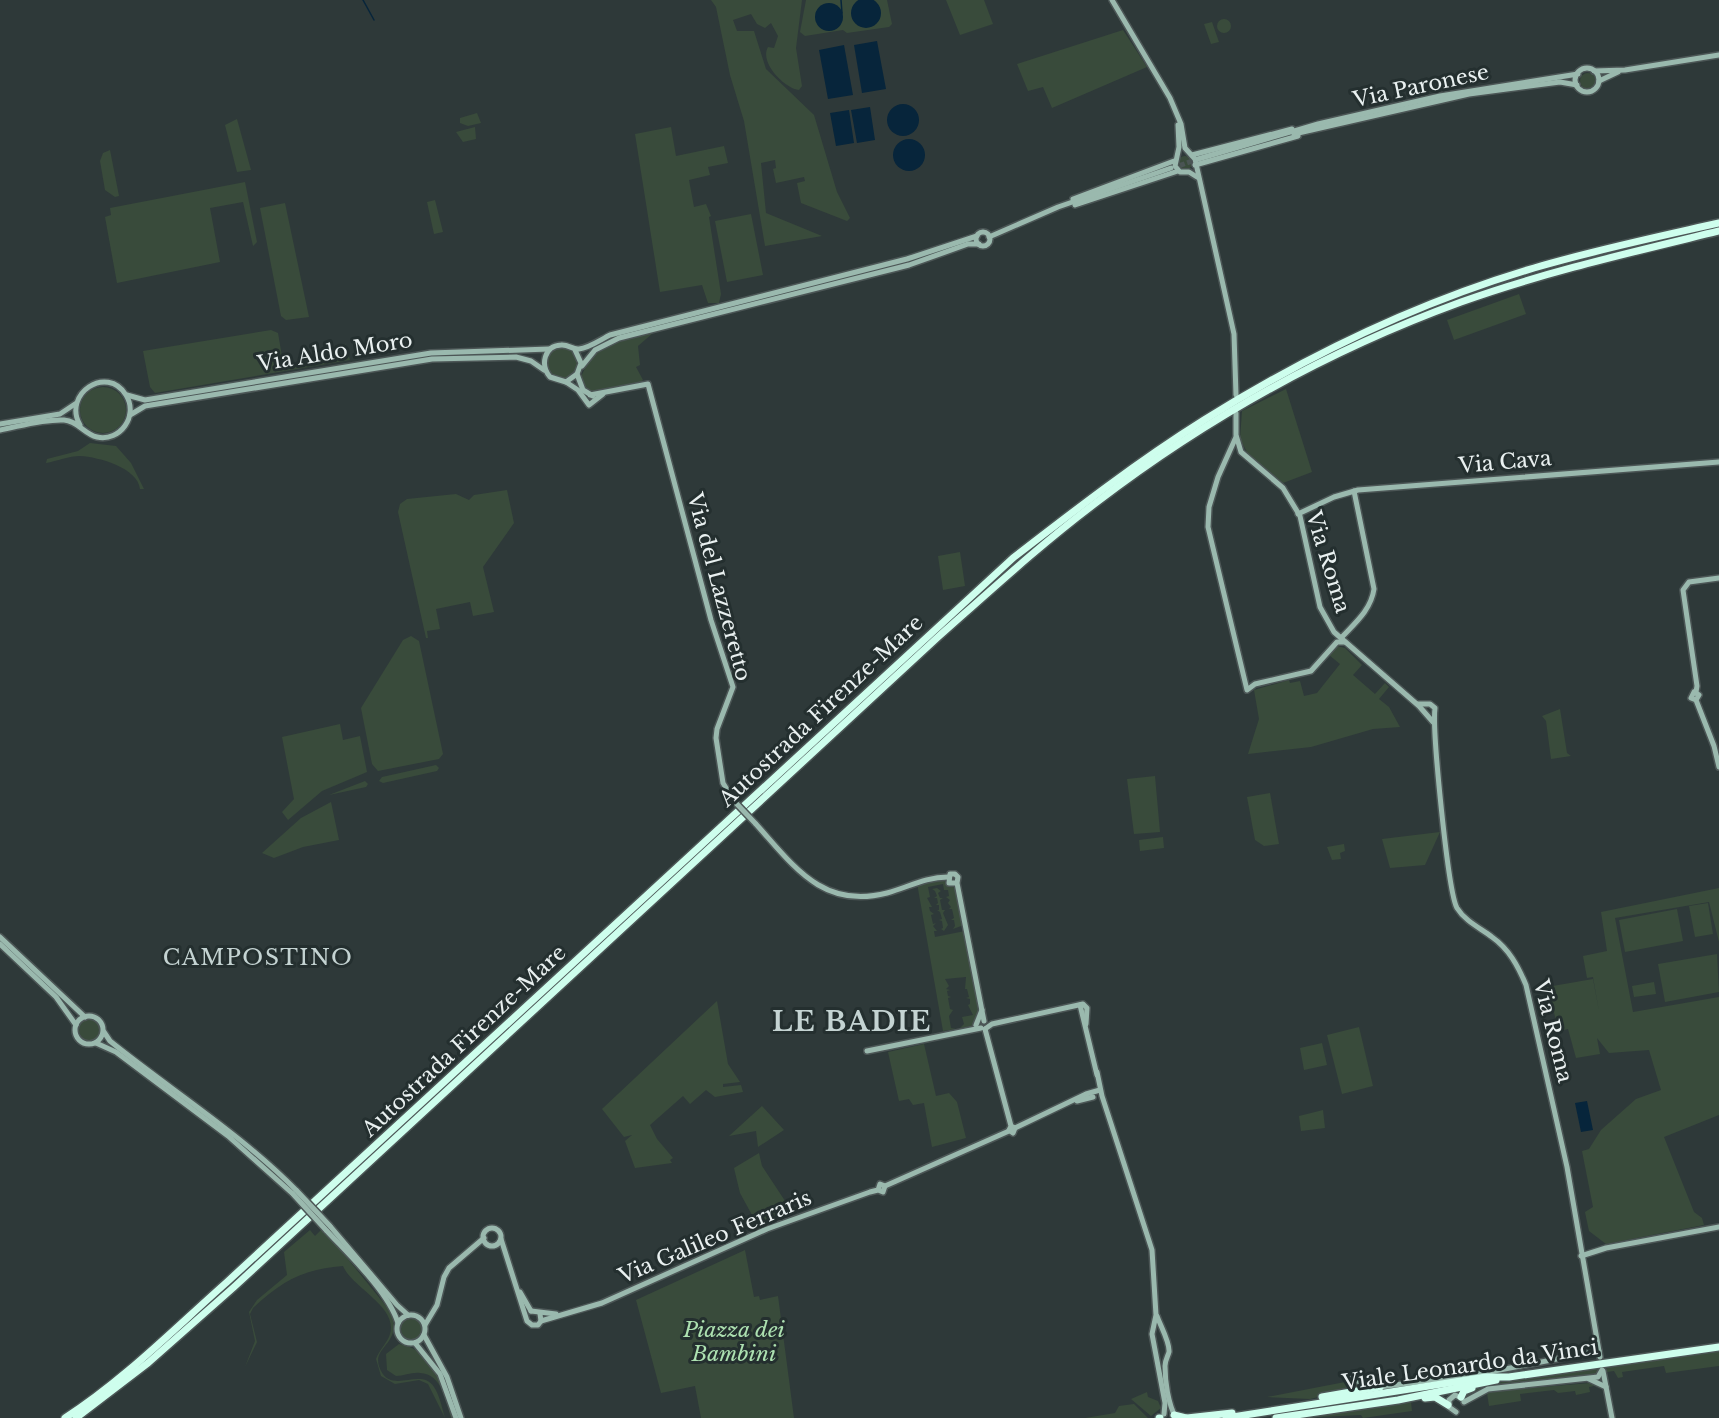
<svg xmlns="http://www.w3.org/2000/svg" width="1719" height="1418" viewBox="0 0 1719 1418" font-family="'Libre Baskerville',serif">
	<rect width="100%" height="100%" fill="#2e3939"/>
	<g fill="#394b3b">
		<path d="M711,0H802L796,48L802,86L799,90C784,88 759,62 768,47L774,48L778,36L771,23L765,28L757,24L751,14L733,20L737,31H754L766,69L814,115L837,192L850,218L847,221L801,203L797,183L805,181L804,177L776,183L773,169L776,168L775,160L761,163L766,213L822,236L765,246L744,121L730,75L716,7Z"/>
		<polygon points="806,0 887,0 892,24 889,27 847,33 843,30 805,36 800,32"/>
		<polygon points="946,0 984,0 993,24 960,35"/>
		<circle cx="1224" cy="26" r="7"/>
		<polygon points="1212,22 1219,42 1211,44 1204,24"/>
		<polygon points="1123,30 1147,67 1052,108 1043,87 1028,91 1017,64"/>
		<circle cx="1588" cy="81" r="8"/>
		<polygon points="477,113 481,123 468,126 460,123 460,118"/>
		<polygon points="237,119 251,170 237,172 225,125"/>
		<polygon points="475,127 476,139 463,142 456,132"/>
		<polygon points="671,127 676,156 724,146 728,163 708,167 710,175 689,180 694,207 706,204 711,216 709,217 721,294 719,303 708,303 702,285 660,292 635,134"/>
		<polygon points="110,150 119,196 115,197 105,190 100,161 103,153"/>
		<circle cx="1185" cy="163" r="7"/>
		<polygon points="245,182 257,242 253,246 243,202 210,208 220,262 117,283 105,217 111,215 110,208"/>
		<polygon points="435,200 443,232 434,234 427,202"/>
		<polygon points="285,203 309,317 286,320 281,316 260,208"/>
		<polygon points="751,214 763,275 727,282 715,221"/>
		<polygon points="1519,294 1526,314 1454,340 1447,320"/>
		<polygon points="271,330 278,333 284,368 344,359 345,343 350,360 155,393 150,387 143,351"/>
		<path d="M653,333L638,346L640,365L636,367L643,380L640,383L591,394L584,389L581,377C594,344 621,340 653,333Z"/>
		<circle cx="563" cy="363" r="16"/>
		<circle cx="103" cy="410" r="23"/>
		<polygon points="1286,389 1312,472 1283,483 1248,454 1240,439 1242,411"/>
		<path d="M90,443L116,446L131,463L144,489H140C138,468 99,457 80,456C69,456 57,461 46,463L47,459L78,451Z"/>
		<polygon points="507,490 514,523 483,567 494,612 473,616 470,602 436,609 440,629 427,631 428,638 426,638 398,512 400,504 407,499 456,494 469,500 474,495"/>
		<polygon points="960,552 965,586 943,590 938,556"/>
		<polygon points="411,636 419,641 443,754 439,759 378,771 372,764 361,708 403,640"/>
		<polygon points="1337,646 1345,648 1362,665 1353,675 1375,694 1385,683 1389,687 1379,699 1389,707 1400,727 1373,729 1311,747 1248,754 1259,719 1254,690 1289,680 1290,683 1300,681 1304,696 1317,693 1340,664 1329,655"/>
		<polygon points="1560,709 1567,753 1571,756 1551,759 1546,721 1542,716"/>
		<polygon points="340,724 343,740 360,736 367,772 322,791 288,820 282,812 294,799 282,737"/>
		<polygon points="436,765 439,768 437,771 383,783 379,781 382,777"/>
		<polygon points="1155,776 1160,832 1134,834 1127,779"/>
		<polygon points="365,781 368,784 366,787 329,795"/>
		<polygon points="1270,793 1279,844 1264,846 1255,840 1247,797"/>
		<polygon points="331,802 339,840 303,847 274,858 262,853 301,818"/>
		<polygon points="1440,832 1425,865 1390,868 1382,839"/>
		<polygon points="1163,837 1164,848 1140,851 1139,840"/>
		<polygon points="1344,844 1345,851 1340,853 1341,859 1332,860 1327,847"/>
		<polygon points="942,879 956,889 964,925 953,929 955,926 954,920 951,920 954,918 952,909 949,909 951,907 948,903 950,900 946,897 949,896 948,890 944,890 943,884 928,887 930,897 927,898 932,907 929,907 930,911 934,914 931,915 933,924 936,923 933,926 937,931 934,931 935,937 965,931 980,1010 973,1026 960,1028 964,1024 962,1017 973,1015 968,1005 970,1004 970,999 966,998 969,997 967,989 965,989 966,977 945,979 949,986 946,989 950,990 947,991 948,996 951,997 948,998 950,1009 953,1010 949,1016 951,1028 956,1029 943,1031 917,883"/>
		<polygon points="937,888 941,891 938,893 940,898 943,898 940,900 942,910 945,910 943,913 948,925 944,931 941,929 943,928 942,921 939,920 942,919 940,912 937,910 939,910 939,905 936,905 938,903 937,898 934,898 937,896 935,891 932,889"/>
		<polygon points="1719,888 1719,942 1709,902 1615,918 1633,1012 1719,997 1719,1115 1664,1137 1694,1212 1702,1218 1704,1225 1606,1244 1589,1231 1585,1212 1593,1207 1582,1151 1589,1149 1601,1130 1636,1099 1661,1090 1649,1050 1609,1053 1597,1038 1600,1054 1576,1058 1568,1029 1564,1030 1562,1019 1556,1020 1547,987 1593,979 1599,1011 1593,977 1587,978 1583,956 1607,951 1601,912"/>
		<polygon points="1708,903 1713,934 1695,937 1689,906"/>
		<polygon points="1677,909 1683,941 1625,952 1619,920"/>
		<polygon points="1717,954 1719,992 1665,1002 1658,964"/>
		<polygon points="1654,982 1656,994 1634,997 1632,986"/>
		<polygon points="717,1001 728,1064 740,1082 723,1084 723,1087 741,1085 743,1092 715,1097 706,1090 690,1104 683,1096 650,1125 657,1139 673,1158 670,1160 672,1163 635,1168 625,1141 632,1135 624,1137 602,1109"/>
		<circle cx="90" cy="1030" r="11"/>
		<polygon points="1359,1027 1373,1086 1342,1094 1327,1035"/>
		<polygon points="1322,1043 1327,1065 1304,1070 1300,1048"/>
		<polygon points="924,1044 936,1096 949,1093 957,1102 966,1138 932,1147 924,1103 913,1105 909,1099 899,1101 888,1052"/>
		<polygon points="762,1106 784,1130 758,1147 756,1131 729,1136"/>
		<polygon points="1323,1110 1325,1128 1301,1131 1299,1116"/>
		<polygon points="759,1153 762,1166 793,1213 758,1226 740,1193 734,1168"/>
		<path d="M310,1230L315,1236L321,1230L325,1231L391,1312C404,1346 368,1346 381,1371C393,1394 421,1367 434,1387C440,1396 442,1408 445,1418L428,1384L419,1380L395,1384L381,1376L376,1359C379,1350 388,1342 390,1334C398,1306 352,1288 343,1266C303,1269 282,1281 253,1308L250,1314L257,1342L245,1367L250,1418L245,1367L255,1341L249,1312L257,1300L287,1275L284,1252Z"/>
		<polygon points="745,1250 754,1297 759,1296 760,1300 778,1296 794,1418 701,1418 695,1386 661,1393 636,1300"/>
		<circle cx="412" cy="1329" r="11"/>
		<path d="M399,1344C434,1349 443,1390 453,1418H451C446,1401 442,1374 420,1373C412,1372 404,1376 396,1376L387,1370L386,1354Z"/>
		<polygon points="1719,1350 1719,1366 1666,1373 1664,1366 1622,1372 1623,1377 1618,1378 1614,1371 1607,1372 1606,1366"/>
		<polygon points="1599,1367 1599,1372 1594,1376 1489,1387 1471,1397 1464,1397 1466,1392 1509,1380"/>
		<polygon points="1345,1382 1367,1386 1310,1399 1267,1397"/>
		<polygon points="1590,1383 1604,1392 1594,1386 1589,1387 1590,1392 1576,1395 1575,1391 1558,1393 1554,1390 1520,1394 1521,1401 1489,1406 1487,1393 1493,1391"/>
		<polygon points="1147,1392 1148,1397 1158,1401 1161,1408 1151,1416 1131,1399"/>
		<polygon points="1411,1402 1412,1411 1363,1418 1361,1415 1298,1418"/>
		<polygon points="1134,1404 1148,1418 1085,1418 1115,1413 1119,1406"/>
	</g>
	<g fill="#07253b">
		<circle cx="866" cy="13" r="15"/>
		<circle cx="829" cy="17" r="14"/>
		<polygon points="877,41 886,89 862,93 854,45"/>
		<polygon points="844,45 853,95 828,99 819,50"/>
		<circle cx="903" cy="120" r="16"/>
		<polygon points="870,107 875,140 857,143 851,110"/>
		<polygon points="849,110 854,143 836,146 830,113"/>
		<circle cx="909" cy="155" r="16"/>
		<polygon points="1587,1101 1593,1130 1581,1132 1575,1103"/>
	</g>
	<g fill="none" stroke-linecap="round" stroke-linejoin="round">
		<g stroke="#07253b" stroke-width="1.5">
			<polyline points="363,0 374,20"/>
			<polyline points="841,0 842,13"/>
		</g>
		<polyline stroke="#4a5454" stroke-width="5" stroke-dasharray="5 2.5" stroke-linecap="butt" points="1173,168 1198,159"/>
		<g stroke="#4c5656" stroke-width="8">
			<g id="secondary">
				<polyline points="1112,0 1170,98 1181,124 1185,148 1195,159 1234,334 1236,395"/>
				<circle cx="1587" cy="80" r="12"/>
				<polyline points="1594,71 1625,70 1719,55"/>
				<polyline points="1599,81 1618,72"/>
				<polyline points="1178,125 1179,147 1175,166 1180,172 1189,172 1197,177"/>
				<polyline points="1294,134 1469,94 1560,82 1577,85"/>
				<polyline points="1192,155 1292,129"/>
				<polyline points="1198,159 1318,124 1440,96 1578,74"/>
				<polyline points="1195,165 1298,136"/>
				<polyline points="1073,199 1174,161"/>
				<polyline points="1075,205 1178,171"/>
				<circle cx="983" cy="239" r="7"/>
				<polyline points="989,237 1058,207 1171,168"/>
				<path d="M575,350L581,363L577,374L566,382L550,377C540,365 544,346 561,345C568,344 573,350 579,349C589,348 600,340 610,335L907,259L977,236"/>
				<polyline points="582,366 595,350 619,338 909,265 968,244 979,244"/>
				<polyline points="577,374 583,390 593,396"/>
				<polyline points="566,382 578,390 589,405 603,394"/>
				<polyline points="127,395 145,400 431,353 549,349"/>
				<polyline points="590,395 648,384 711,620 733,687 717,729 716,738 723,783 734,801"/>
				<polyline points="1236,413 1236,435 1241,452 1283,488 1300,516 1320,607 1334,632 1419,706 1433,722"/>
				<polyline points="130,415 145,406 432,359 516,357 531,361 544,370"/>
				<polyline points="0,424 60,414 75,404"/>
				<path d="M0,430C21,426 43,419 64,420C78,421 84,434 97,437C120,442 139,416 126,395C107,364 62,394 80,425"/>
				<polyline points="1236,437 1218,477 1209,507 1208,527 1247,690 1255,684 1311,671 1337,642 1345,642"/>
				<polyline points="1298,514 1334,497 1358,490 1719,462"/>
				<path d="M1341,638C1355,623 1371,610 1374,589L1354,491"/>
				<polyline points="1696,692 1697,686 1683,590 1689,582 1719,578"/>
				<polyline points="1696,700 1699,695 1694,692 1691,698 1696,700 1714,746 1719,767"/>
				<path d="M1418,704H1430L1435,708C1432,730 1448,892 1457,908C1465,921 1480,928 1492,937C1509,949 1518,966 1526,985L1567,1167L1600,1357"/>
				<path d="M755,823C793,865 822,910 887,893C909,887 925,877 948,877"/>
				<polyline points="957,883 949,883 950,874 955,874 958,877 957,883 984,1021"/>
				<polyline points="0,937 85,1017"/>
				<polyline points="0,944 56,997 76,1025"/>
				<polyline points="1080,1005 1097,1075"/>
				<circle cx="89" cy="1030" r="14"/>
				<polyline points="976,1025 982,1010"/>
				<polyline points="985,1029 992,1024 1083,1004 1087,1008 1086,1024"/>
				<polyline points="985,1029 1011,1126 1009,1130 1013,1133 1015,1128 1011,1126"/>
				<path d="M104,1032L110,1041C172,1091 241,1134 297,1191"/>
				<polyline points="96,1043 116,1052 228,1136 293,1194"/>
				<polyline points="867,1051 981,1028"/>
				<polyline points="1097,1072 1102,1096 1152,1250 1156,1315 1152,1334 1165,1403 1164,1414"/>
				<polyline points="1077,1101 1093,1097"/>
				<polyline points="1015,1128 1086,1094 1100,1090"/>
				<polyline points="885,1186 1009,1131"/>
				<polyline points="330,1226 397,1305 408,1315"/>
				<circle cx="492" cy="1237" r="9"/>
				<path d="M326,1230C348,1254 388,1291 398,1323"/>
				<polyline points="501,1239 527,1321 532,1325 538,1325 541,1321 540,1314"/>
				<polyline points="1581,1256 1606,1248 1719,1227"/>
				<polyline points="520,1292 531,1311"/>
				<polyline points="531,1311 556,1314"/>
				<circle cx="411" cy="1329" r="14"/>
				<path d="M1157,1316C1160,1325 1170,1342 1169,1352C1168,1356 1165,1360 1165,1366C1165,1381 1168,1404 1176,1418"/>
				<polyline points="541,1321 602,1303 767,1229 870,1192 878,1190 883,1192 885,1186 880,1184 878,1190"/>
				<polyline points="425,1325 437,1305 444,1277 449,1268 484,1238"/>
				<polyline points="424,1335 447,1377 461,1418"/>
				<polyline points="415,1343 440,1374 456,1418"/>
				<polyline points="1603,1371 1612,1418"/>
				<polyline points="1350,1379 1380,1387 1489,1372 1599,1351"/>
				<polyline points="1589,1379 1606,1387"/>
				<polyline points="1464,1402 1488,1389 1589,1378 1598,1377 1602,1370"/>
				<polyline points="1456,1412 1449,1407 1449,1400 1455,1395 1462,1398"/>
			</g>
		</g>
		<g stroke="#4c5656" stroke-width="10">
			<g id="highway">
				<polyline points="1322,1397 1380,1387"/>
				<polyline points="1461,1397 1464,1391 1472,1388"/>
				<polyline points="1425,1398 1435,1397 1448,1405"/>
				<polyline points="1174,1415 1186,1418"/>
				<path d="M65,1418C124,1380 175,1328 227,1282L1013,558C1075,510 1137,462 1204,420C1305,357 1419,302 1534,268C1595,250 1657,237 1719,223"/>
				<path d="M76,1418L148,1363L234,1287L938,637C990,591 1041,544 1097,502C1207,418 1332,349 1461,302C1545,272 1633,252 1719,231"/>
				<polyline points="1159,1418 1160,1418"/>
				<polyline points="1187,1418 1232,1413"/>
				<polyline points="1226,1418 1486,1377 1509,1377 1719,1347"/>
				<polyline points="1276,1418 1398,1400 1496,1380"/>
			</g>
		</g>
		<use href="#secondary" stroke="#9ab9ae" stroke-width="5"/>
		<use href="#highway" stroke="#cefeed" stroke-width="7"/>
		<g stroke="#4c5656" stroke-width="8" stroke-linecap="butt">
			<g id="secondary-bridge">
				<polyline points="734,801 755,823"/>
				<polyline points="297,1191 330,1226"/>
				<polyline points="293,1194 326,1230"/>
			</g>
		</g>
		<use href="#secondary-bridge" stroke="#9ab9ae" stroke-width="5"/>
	</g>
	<g text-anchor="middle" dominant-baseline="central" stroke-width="6" stroke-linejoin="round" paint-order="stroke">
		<g font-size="21" fill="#e9f0f0" stroke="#242f2f">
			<text transform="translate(1421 86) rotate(-12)">Via Paronese</text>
			<text transform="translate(335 352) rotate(-9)">Via Aldo Moro</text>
			<text transform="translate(1505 462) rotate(-5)">Via Cava</text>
			<text transform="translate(1328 562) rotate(73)">Via Roma</text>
			<text transform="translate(719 587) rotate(75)">Via del Lazzeretto</text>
			<text transform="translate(821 711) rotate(-43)">Autostrada Firenze-Mare</text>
			<text transform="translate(1553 1031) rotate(76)">Via Roma</text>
			<text transform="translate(464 1041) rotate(-43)">Autostrada Firenze-Mare</text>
			<text transform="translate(715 1237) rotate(-23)">Via Galileo Ferraris</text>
			<text transform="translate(1470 1365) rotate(-8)">Viale Leonardo da Vinci</text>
		</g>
		<g font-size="21" font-style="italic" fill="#ade1b1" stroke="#242f2f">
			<text x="734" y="1330">Piazza dei<tspan x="734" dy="24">Bambini</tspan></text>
		</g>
		<g font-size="22" letter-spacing="1.5" fill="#c4d3d2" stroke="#242f2f">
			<text x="258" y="957">CAMPOSTINO</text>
		</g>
		<g font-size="27" font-weight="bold" letter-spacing="1.5" fill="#c4d3d2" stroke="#242f2f">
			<text x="852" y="1021">LE BADIE</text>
		</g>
	</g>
</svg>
